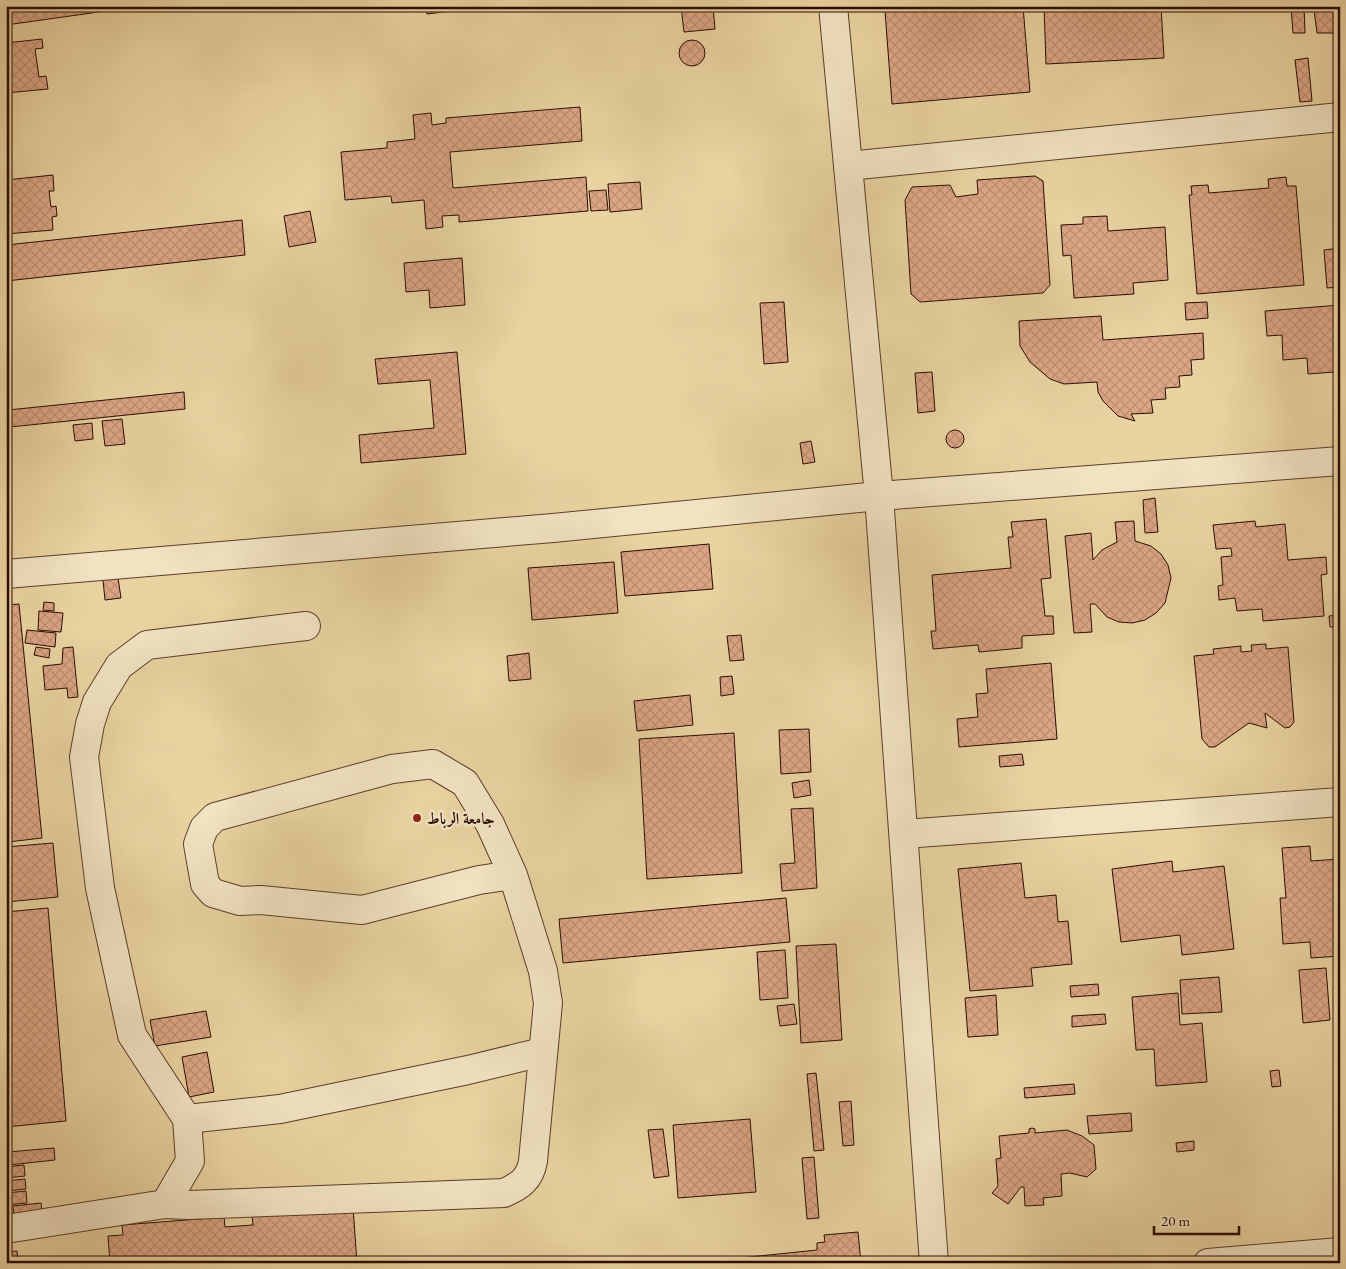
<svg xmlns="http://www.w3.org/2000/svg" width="1346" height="1269" viewBox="0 0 1346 1269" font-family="'EB Garamond',Amiri,serif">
	<defs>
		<pattern id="building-cross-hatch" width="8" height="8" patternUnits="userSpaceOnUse" patternTransform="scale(1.25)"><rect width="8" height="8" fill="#dca685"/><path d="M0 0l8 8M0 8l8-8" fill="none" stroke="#bd8e71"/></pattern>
	</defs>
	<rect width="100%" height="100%" fill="#e9d3a1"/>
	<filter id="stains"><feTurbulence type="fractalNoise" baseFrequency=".004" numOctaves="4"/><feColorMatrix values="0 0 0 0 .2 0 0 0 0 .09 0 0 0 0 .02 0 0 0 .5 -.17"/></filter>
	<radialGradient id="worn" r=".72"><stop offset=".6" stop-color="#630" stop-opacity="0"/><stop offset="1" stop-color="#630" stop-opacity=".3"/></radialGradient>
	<g fill="url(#building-cross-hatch)" stroke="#2b0c01">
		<polygon points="6,6 113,6 113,10 6,25"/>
		<polygon points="426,6 494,6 427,14"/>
		<polygon points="681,6 713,6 715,29 684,32"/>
		<polygon points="936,6 1023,6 1030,92 892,104 885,11"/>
		<polygon points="1044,6 1161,6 1164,58 1046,64"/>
		<polygon points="1291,6 1304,6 1305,33 1293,33"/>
		<polygon points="1321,6 1340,6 1340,33 1317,33 1314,9 1322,9"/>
		<polygon points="42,39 43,48 35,49 39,77 46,76 48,89 6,93 6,43"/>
		<circle cx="692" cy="53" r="13"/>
		<polygon points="1308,58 1312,101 1300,102 1295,60"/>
		<polygon points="580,107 582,141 450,152 453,188 586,177 588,211 459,222 459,215 442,216 443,227 426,229 424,200 392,203 391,196 345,200 341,152 387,148 387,142 415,139 413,115 431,113 432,125 446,123 446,118"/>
		<polygon points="53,175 54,191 49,191 51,207 56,206 57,216 52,217 53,230 6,234 6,180"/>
		<polygon points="1035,176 1043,181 1050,285 1043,293 920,302 911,294 905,200 912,187 950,185 956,197 978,194 977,180"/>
		<polygon points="1286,177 1287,186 1296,186 1304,285 1197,294 1189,195 1192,195 1191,186 1208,185 1209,193 1269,188 1268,179"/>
		<polygon points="640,182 642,209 610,212 608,184"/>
		<polygon points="606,190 608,210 591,211 589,191"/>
		<polygon points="310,211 316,242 289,247 284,216"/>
		<polygon points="1107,216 1108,231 1165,227 1168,280 1133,283 1134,294 1074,298 1071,255 1063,256 1061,225 1083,224 1083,217"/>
		<polygon points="242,220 245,255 6,281 6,245"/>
		<polygon points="1340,248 1340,287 1327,288 1324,250"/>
		<polygon points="462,258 465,305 430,308 429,290 406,292 404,263"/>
		<polygon points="784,302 788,362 764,364 760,303"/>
		<polygon points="1207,302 1208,318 1186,320 1185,303"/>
		<polygon points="1340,305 1340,380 1336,377 1334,372 1308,374 1307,358 1283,360 1282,335 1267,336 1265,311"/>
		<polygon points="1101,316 1103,340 1203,333 1204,359 1191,360 1192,375 1179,376 1180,387 1165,388 1166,399 1151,400 1153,413 1131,414 1135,421 1118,416 1103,401 1098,392 1097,382 1064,384 1050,379 1030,362 1020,346 1019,321"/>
		<polygon points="457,352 466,454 361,463 359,435 434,428 430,380 378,384 375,359"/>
		<polygon points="932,372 935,411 918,413 915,373"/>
		<polygon points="184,392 185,409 10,427 8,410"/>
		<polygon points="1340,402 1340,422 1335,416 1334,409"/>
		<polygon points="122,419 125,444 105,446 102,421"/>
		<polygon points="92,423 93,439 75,441 73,425"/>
		<circle cx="955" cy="439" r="9"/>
		<polygon points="811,441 815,462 803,464 800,443"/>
		<polygon points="1155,498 1158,532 1145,533 1143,500"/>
		<polygon points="1046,519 1051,578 1041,579 1045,616 1053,616 1054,634 1022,636 1022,648 979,652 978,645 933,649 931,631 936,631 932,575 1011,568 1008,537 1013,537 1011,522"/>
		<polygon points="1134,521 1135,541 1151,546 1161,554 1168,565 1171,578 1165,603 1156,613 1145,620 1132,623 1119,622 1107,617 1095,604 1090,604 1092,632 1074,633 1065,536 1091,533 1093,560 1102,550 1117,542 1115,522"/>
		<polygon points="1255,521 1256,527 1285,524 1288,560 1326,557 1327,574 1321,575 1324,616 1263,621 1262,609 1237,611 1235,598 1219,600 1218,586 1223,585 1221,557 1232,556 1231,548 1216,549 1213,525"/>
		<polygon points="709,544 713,589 625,596 621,552"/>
		<polygon points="614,562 618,613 532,620 528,568"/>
		<polygon points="118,578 121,598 105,600 103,580"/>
		<polygon points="44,602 54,603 54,611 43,610"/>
		<polygon points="19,604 42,838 8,842 6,820 6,605"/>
		<polygon points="39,611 63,613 61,632 38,630"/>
		<polygon points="1340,615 1340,626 1330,627 1329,616"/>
		<polygon points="27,630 56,633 55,647 25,643"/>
		<polygon points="741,635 744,660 730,661 727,636"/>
		<polygon points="1266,644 1266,649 1288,647 1294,722 1290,727 1285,728 1265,713 1267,728 1249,723 1215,747 1209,747 1202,739 1194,656 1214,654 1213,649 1241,646 1241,652 1252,651 1251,645"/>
		<polygon points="36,647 50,649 49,658 34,655"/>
		<polygon points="73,647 78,697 68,698 67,688 45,690 43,666 62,664 63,648"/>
		<polygon points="529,653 531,679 509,681 507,656"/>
		<polygon points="1051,663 1057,739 959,747 957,719 978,717 976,694 988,693 986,669"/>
		<polygon points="732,676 734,694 721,696 720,677"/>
		<polygon points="690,695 693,725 637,731 634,701"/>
		<polygon points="809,729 811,772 781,774 779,730"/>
		<polygon points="734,733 742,873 647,879 639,739"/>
		<polygon points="1022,754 1024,765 1000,767 999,756"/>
		<polygon points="809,780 811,795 794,798 792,783"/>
		<polygon points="813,808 817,888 782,891 780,864 795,863 791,809"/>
		<polygon points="53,843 58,897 6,902 6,847"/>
		<polygon points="1310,846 1311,861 1340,859 1340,956 1311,958 1310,942 1283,944 1280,898 1286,898 1282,848"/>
		<polygon points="1172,861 1173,872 1224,866 1234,949 1182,955 1180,935 1121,942 1112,869"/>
		<polygon points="1021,863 1025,898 1056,895 1058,922 1068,921 1072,964 1031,968 1033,986 970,991 958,869"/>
		<polygon points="786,898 790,942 563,963 559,919"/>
		<polygon points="48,908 66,1121 6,1127 6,912"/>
		<polygon points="836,944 842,1040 801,1043 796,946"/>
		<polygon points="785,950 788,998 760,1000 757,952"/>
		<polygon points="1326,968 1330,1020 1303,1023 1299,970"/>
		<polygon points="1219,977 1222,1012 1182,1014 1180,980"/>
		<polygon points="1098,984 1099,995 1071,997 1070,986"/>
		<polygon points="1178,993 1180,1025 1202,1023 1207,1082 1156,1086 1154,1049 1136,1050 1132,997"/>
		<polygon points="996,995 998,1035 968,1037 965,998"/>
		<polygon points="794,1004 797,1024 780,1026 777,1006"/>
		<polygon points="206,1011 211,1037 155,1046 150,1020"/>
		<polygon points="1105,1014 1106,1024 1072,1027 1072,1016"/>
		<polygon points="207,1052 214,1092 189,1097 182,1057"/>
		<polygon points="1279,1070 1281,1086 1272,1087 1270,1071"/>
		<polygon points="816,1073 824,1150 814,1151 807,1074"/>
		<polygon points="1074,1084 1075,1094 1025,1098 1024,1088"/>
		<polygon points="851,1101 854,1145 843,1146 839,1102"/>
		<polygon points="1131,1113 1132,1131 1089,1134 1087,1116"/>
		<polygon points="750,1119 756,1192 678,1198 673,1125"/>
		<polygon points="1032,1128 1035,1129 1035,1133 1067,1130 1082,1136 1094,1145 1096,1169 1087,1177 1070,1173 1061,1174 1062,1196 1043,1198 1044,1205 1025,1206 1024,1187 1021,1187 1008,1204 992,1193 998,1186 996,1159 1001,1158 999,1136 1029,1133 1029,1129"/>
		<polygon points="663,1129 669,1176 654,1178 648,1130"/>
		<polygon points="1194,1141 1194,1150 1177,1152 1176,1143"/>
		<polygon points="54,1148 55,1160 9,1165 8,1152"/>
		<polygon points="814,1157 819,1218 807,1219 802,1158"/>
		<polygon points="24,1165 25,1176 6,1178 6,1167"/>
		<polygon points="25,1179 26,1189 6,1191 6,1181"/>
		<polygon points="26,1191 27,1203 6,1205 6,1193"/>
		<polygon points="41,1203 42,1211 14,1214 13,1206"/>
		<polygon points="353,1207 357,1263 110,1263 108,1236 123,1235 122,1225 224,1217 225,1227 253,1225 252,1215"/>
		<polygon points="858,1232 861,1263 692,1263 817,1250 817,1243 825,1242 824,1235"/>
		<polygon points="17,1251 18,1263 6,1263 6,1252"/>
	</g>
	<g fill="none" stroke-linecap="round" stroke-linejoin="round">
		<g stroke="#5a3e29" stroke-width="30">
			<g id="minor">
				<polyline points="833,6 879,496 934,1263"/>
				<polyline points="848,166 1340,117"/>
				<polyline points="6,574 553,528 879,496 1340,461"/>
				<polyline points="904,834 1340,802"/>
				<polyline points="187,1119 280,1109 468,1070 542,1052"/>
				<polyline points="165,1204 190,1161 187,1119 132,1035 100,888 84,757 90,724 97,702 119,666 147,645 306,626"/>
				<path d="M6,1229L165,1204L189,1205L504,1193C520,1186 530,1179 533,1161L548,1003L543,971L513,875L490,824L465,783L433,764L392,769L215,817L204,828L198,844L205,884L213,893L240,901L261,900L362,910L479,880L513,875"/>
				<polyline points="1208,1263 1340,1252"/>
			</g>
		</g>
		<use href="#minor" stroke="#f1e2c2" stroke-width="28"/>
	</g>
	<circle fill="#8f2418" stroke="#f1e2c2" stroke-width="2" cx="417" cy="818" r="5"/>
	<g text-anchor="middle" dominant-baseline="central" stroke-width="5" stroke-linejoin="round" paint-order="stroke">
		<g font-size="16" font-weight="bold" fill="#2b0c01" stroke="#f1e2c2" text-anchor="start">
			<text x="427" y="818">جامعة الرباط</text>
		</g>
	</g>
	<rect width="1346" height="1269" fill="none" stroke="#e9d3a1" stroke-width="25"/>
	<rect x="8" y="8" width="1331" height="1254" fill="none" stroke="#2b0c01" stroke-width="2.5"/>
	<rect x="12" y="12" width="1321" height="1244" fill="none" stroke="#2b0c01"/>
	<path d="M1154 1226v8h85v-8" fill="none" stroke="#2b0c01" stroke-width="2.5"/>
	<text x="1161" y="1226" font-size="15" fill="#2b0c01" stroke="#f1e2c2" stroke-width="4" paint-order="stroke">20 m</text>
	<rect width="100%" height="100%" filter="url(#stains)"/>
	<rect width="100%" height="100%" fill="url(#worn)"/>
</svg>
